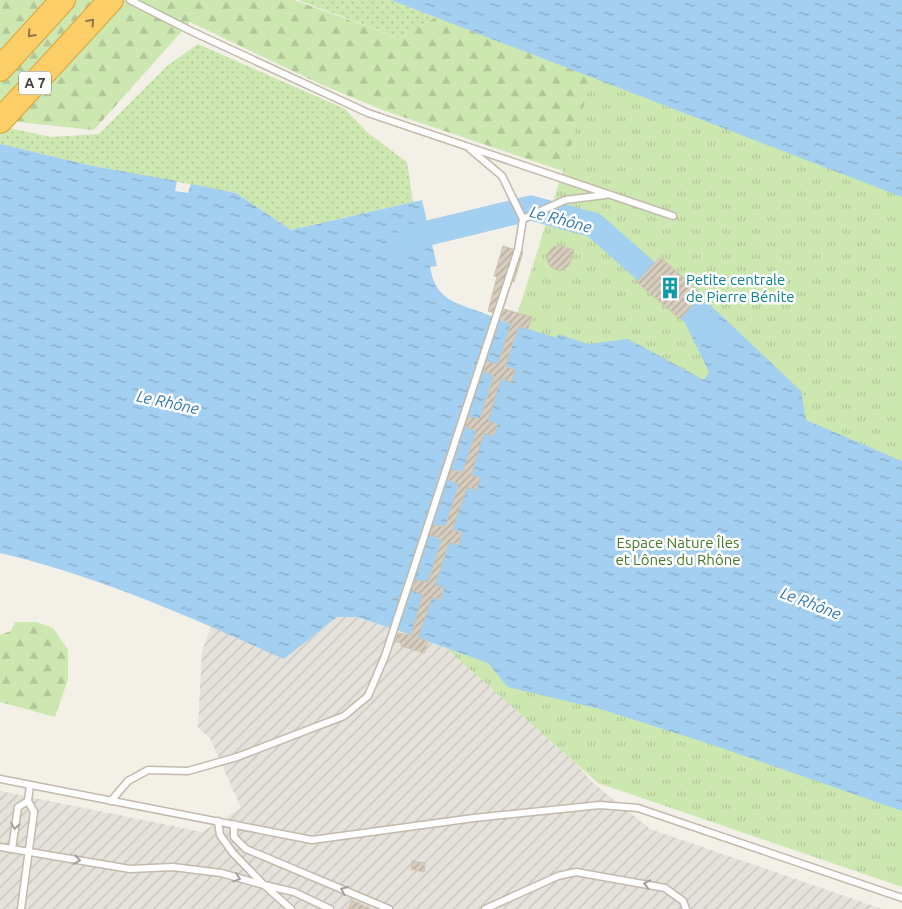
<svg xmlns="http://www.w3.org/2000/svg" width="902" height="909" viewBox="0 0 902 909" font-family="Ubuntu,sans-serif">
	<defs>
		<pattern id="industrial-furrows" width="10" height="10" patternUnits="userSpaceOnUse" patternTransform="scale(1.25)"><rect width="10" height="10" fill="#e5e1db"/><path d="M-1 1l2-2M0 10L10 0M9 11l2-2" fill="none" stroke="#c6c2bd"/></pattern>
		<pattern id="grass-dots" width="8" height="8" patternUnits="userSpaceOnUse" patternTransform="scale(1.25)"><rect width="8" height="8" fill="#cde7b0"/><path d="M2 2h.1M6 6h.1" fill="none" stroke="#b1c798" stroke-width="1.8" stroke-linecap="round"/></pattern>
		<pattern id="forest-firs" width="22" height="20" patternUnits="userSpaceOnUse" patternTransform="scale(1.25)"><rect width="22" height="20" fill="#cde7b0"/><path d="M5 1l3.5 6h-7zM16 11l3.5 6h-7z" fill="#b1c798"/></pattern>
		<pattern id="park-tufts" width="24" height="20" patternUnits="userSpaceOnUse" patternTransform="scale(1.25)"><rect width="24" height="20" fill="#cde7b0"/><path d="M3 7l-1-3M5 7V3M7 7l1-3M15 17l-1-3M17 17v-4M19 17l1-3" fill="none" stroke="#b1c798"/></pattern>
		<pattern id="water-ripples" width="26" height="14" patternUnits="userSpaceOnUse" patternTransform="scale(1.25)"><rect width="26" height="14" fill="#a3cff0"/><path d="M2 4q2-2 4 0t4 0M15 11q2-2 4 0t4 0" fill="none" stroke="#87a9c3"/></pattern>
		<pattern id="building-hatch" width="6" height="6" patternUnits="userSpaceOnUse" patternTransform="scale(1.25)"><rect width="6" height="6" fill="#d8cebf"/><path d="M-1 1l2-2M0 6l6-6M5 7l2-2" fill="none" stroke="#b1a99c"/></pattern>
	</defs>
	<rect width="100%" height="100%" fill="#f3f0e7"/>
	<polygon fill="url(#industrial-furrows)" points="337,617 357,617 488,663 593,783 650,829 882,909 0,909 0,791 202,832 241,808 210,738 198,728 202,652 211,626 284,659"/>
	<g fill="url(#grass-dots)">
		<polygon points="298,0 391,0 436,17 399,38"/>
		<polygon points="198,44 345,109 368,133 407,162 413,202 291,230 236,193 93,166 0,144 0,126 51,137 99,134 167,66"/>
	</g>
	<g fill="url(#forest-firs)">
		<polygon points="0,0 294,0 399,38 436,17 715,123 676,209 385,111 318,83 190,22 94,130 0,120"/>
		<polygon points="15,622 36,622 53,628 68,650 68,679 55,717 0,702 0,635 11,631"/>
	</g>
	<polygon fill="url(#park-tufts)" points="617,0 902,96 902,887 598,783 419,624"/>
	<g fill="url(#water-ripples)">
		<polygon points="391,0 902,0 902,197"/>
		<path d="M0,144L93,166L177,181L175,191L188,193L191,184L236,193L291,230L422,200L437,266L430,267C436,300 454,302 483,313C492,316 503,322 511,324L498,364L486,362L484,371L494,376L480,419L468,417L465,426L476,431L463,472L458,470L448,479L459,484L445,527L433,525L436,538L442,539L428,582L415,580L412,589L423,595L411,635L357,617H337L284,659C192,618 99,576 0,553Z"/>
		<polygon points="706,301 801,391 806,420 902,461 902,811 713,745 600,709 508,687 488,663 418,638 432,597 440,600 444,588 435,585 449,542 458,545 462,533 452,530 467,487 476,490 480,478 471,475 484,433 493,436 497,424 488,421 501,378 511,382 515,370 505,366 519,326 557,338 558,334 588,344 628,339 704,380 709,372 685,323"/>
	</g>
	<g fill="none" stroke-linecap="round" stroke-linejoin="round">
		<polyline stroke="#a3cff0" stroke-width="25" points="400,247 412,237 531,208 594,225 719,336"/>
	</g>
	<g fill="url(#building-hatch)" stroke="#cfc4af">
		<circle cx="559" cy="258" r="12"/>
		<polygon points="503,246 523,252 514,282 512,281 504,306 501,305 498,314 488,311 497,277 494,276"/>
		<polygon points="566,248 574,250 571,260 570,253"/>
		<polygon points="660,257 702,294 680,319 637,282"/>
		<polygon points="504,309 532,317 528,329 519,326 505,366 515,370 511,382 501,378 488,421 497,424 493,436 484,433 471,475 480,478 476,490 467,487 452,530 462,533 458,545 449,542 435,585 444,588 440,600 432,597 418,638 428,641 424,653 401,646 401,643 395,641 398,633 411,635 423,595 412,590 415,580 428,582 442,539 430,535 433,525 445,527 459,484 448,479 451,470 463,472 476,431 465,426 468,417 480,419 494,376 484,371 486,361 498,364 511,324 500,319"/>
		<polygon points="412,861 425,863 424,872 411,869"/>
		<polygon points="352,900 370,909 348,909"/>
	</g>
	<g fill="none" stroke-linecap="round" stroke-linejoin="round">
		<g stroke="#c2baac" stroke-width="9">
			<g id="service">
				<polyline points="130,0 191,31 368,113 673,216"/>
				<polyline points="523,219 565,200 605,195"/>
				<polyline points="0,779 312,840 474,818 600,805 638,808 902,898"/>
				<polyline points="28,801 30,785"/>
				<polyline points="111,801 128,781 148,770 188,771 237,757 344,716 368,696 385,656 518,250 523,219 502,176 470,149"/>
				<polyline points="218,821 220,835 233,853 264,885 294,892 330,909"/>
				<polyline points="234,824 234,837 246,849 389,909"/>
				<polyline points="0,847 130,869 173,867 221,873 264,885 291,909"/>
				<polyline points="12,849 18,807 28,801 34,812 21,909"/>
				<polyline points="485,909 558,876 576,872 665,888 683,901 686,909"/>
			</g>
		</g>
		<g stroke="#dca338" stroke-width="26">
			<g id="motorway">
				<polyline points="0,69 63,0"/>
				<polyline points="0,121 111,0"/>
			</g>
		</g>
		<use href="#service" stroke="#fff" stroke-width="6"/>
		<use href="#motorway" stroke="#fcce68" stroke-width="24"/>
	</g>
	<defs><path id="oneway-chevron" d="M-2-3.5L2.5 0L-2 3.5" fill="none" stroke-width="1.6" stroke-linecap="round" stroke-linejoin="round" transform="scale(1.25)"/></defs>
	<g stroke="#8f794a">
		<use href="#oneway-chevron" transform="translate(91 22) rotate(-48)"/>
		<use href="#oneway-chevron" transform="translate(31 34) rotate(132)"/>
	</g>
	<g stroke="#a2a09a">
		<use href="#oneway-chevron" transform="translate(15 826) rotate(99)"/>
		<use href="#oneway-chevron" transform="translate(77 860) rotate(9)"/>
		<use href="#oneway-chevron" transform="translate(237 878) rotate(19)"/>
		<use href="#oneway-chevron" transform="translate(647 884) rotate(-168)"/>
		<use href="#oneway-chevron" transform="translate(344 890) rotate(-156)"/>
	</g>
	<defs>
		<g id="building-bare" transform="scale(1.725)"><path d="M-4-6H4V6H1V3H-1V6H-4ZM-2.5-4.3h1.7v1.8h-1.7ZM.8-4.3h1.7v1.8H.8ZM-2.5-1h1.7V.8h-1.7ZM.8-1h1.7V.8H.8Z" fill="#0f9aa8" stroke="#fff" stroke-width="2.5" paint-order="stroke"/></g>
	</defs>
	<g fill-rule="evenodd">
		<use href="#building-bare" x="670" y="288"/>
	</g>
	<g text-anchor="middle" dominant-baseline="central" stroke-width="5" stroke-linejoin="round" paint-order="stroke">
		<rect fill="#fff" stroke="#7e7972" stroke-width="1" x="19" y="71.5" width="32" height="23" rx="4"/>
		<g font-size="14" font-weight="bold" fill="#464036">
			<text x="35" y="83">A 7</text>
		</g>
		<g font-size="15" fill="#0d838f" stroke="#fff" text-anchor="start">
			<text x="686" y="279">Petite centrale<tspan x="686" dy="17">de Pierre Bénite</tspan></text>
		</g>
		<g font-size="15" fill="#457729" stroke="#fff">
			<text x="678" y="542">Espace Nature Îles<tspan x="678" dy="17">et Lônes du Rhône</tspan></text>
		</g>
		<g font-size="16" font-style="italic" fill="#3078b1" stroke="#fff">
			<text transform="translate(561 219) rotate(15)">Le Rhône</text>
			<text transform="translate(168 402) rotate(12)">Le Rhône</text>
			<text transform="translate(811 603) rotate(21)">Le Rhône</text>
		</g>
	</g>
</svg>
